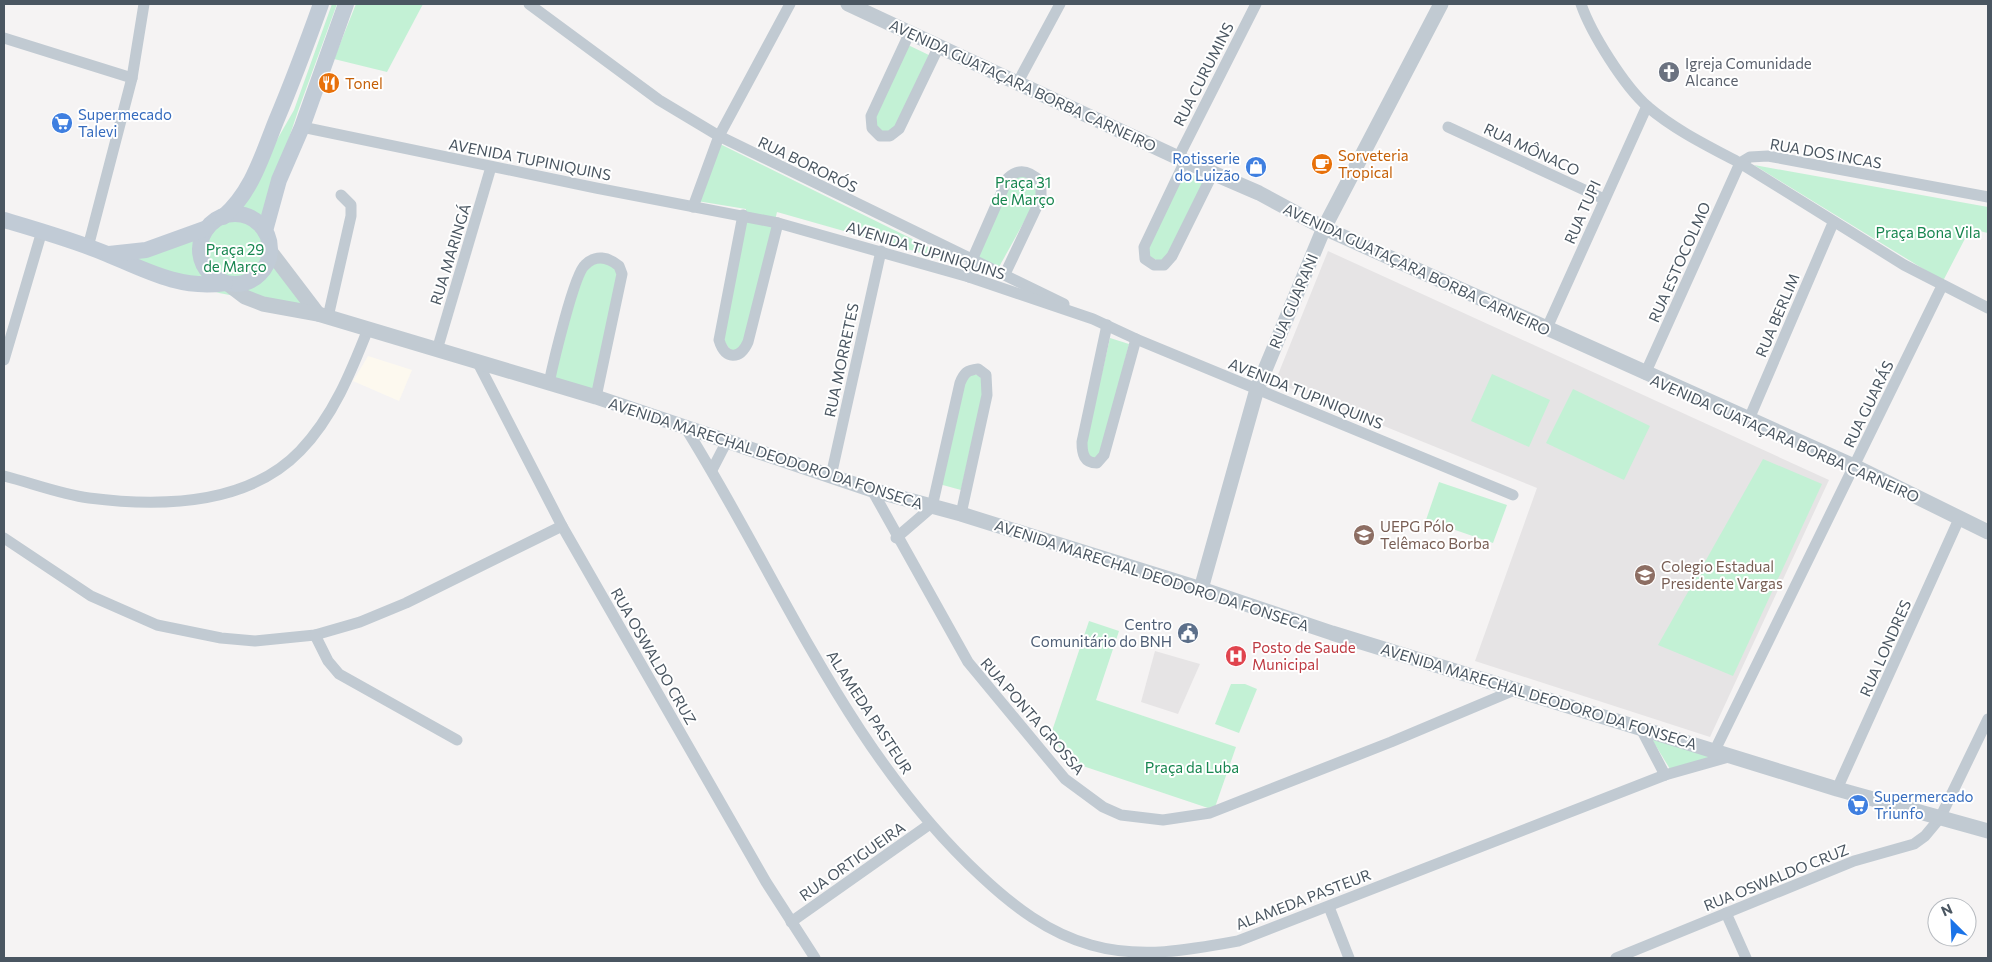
<svg xmlns="http://www.w3.org/2000/svg" width="1992" height="962" viewBox="0 0 1992 962" font-family="Commissioner,sans-serif">
	<rect width="100%" height="100%" fill="#f5f3f3"/>
	<polygon fill="#fdf9ef" points="368,356 412,370 399,401 353,381"/>
	<g fill="#e6e4e5">
		<polygon points="1328,251 1829,480 1710,737 1475,661 1537,488 1275,382"/>
		<polygon points="1155,651 1200,664 1178,714 1141,702"/>
	</g>
	<g fill="#c3f1d5">
		<polygon points="332,4 337,4 298,111 267,204 271,249 310,310 219,293 127,258 207,232 220,222 246,194 294,110"/>
		<polygon points="356,4 423,4 387,72 334,59"/>
		<polygon points="906,44 933,57 899,126 883,136 873,121"/>
		<polygon points="718,143 967,266 777,212 746,342 743,350 731,351 722,338 746,209 697,201"/>
		<polygon points="1754,165 1988,207 1988,233 1970,229 1943,281"/>
		<polygon points="1182,169 1207,182 1164,264 1145,254"/>
		<polygon points="1019,175 1033,178 1040,193 999,267 975,257 1012,179"/>
		<polygon points="604,261 619,271 594,391 551,380 581,272 587,265"/>
		<polygon points="1110,338 1129,344 1102,452 1093,459 1089,457 1086,442"/>
		<polygon points="966,374 979,375 985,384 961,490 939,484"/>
		<polygon points="1492,374 1550,400 1529,447 1471,421"/>
		<polygon points="1573,389 1650,426 1624,480 1546,443"/>
		<polygon points="1763,459 1822,484 1733,676 1658,645"/>
		<polygon points="1439,482 1507,505 1493,543 1426,520"/>
		<polygon points="1089,621 1119,631 1096,700 1236,747 1214,810 1068,761 1051,734"/>
		<polygon points="1231,684 1245,684 1257,689 1239,733 1215,724"/>
		<polygon points="1648,733 1718,757 1670,769"/>
	</g>
	<g fill="none" stroke-linecap="round" stroke-linejoin="round">
		<g stroke="#c1cad2" stroke-width="11">
			<polyline points="529,4 659,100 719,136 1064,304"/>
			<path d="M1581,4C1591,33 1624,86 1648,107C1675,130 1708,146 1740,163L1750,157L1768,156L1988,197"/>
			<polyline points="910,32 871,116 872,128 880,136 890,136 899,129 939,46"/>
			<polyline points="4,38 132,78"/>
			<polyline points="1018,82 1060,4"/>
			<polyline points="302,127 596,188 778,223 969,277 1093,319 1136,339 1513,495"/>
			<polyline points="1448,127 1604,199"/>
			<polyline points="1178,158 1256,4"/>
			<polyline points="1185,161 1144,247 1145,259 1154,265 1164,265 1172,256 1213,173"/>
			<polyline points="693,207 719,136 790,4"/>
			<path d="M743,215L719,340C725,360 740,360 748,342L778,223"/>
			<polyline points="88,247 132,78 144,4"/>
			<path d="M969,277L972,260L1008,178C1020,167 1030,171 1041,182V198L1005,274"/>
			<polyline points="328,317 351,216 351,205 341,195"/>
			<path d="M1107,325L1082,442C1082,454 1084,463 1097,463L1104,455L1136,339"/>
			<polyline points="1546,330 1647,106"/>
			<polyline points="437,350 491,167"/>
			<polyline points="4,360 42,231"/>
			<polyline points="478,363 562,526 766,882 815,958"/>
			<polyline points="1645,374 1740,163 1904,265 1988,308"/>
			<path d="M549,383C553,364 574,274 585,265C596,254 608,257 619,266L622,274L596,397"/>
			<polyline points="1749,419 1833,223"/>
			<path d="M685,427C780,579 847,752 981,876C1013,906 1048,933 1091,945C1140,959 1189,950 1238,941L1665,775L1732,756"/>
			<polyline points="712,470 727,441"/>
			<path d="M4,476C32,483 60,494 89,498C159,507 247,506 300,451C333,417 351,372 368,329"/>
			<polyline points="831,476 881,251"/>
			<polyline points="872,490 968,662 1065,779 1103,807 1121,815 1163,820 1210,813 1391,742 1517,689"/>
			<polyline points="4,538 91,596 157,625 221,638 255,641 315,635 360,622 406,603 562,526"/>
			<path d="M896,538L932,507L960,383C964,373 967,370 978,369L986,375L987,395L961,514"/>
			<polyline points="315,635 328,661 339,674 457,740"/>
			<polyline points="1640,727 1665,775"/>
			<polyline points="1715,750 1942,286"/>
			<polyline points="1837,789 1959,519"/>
			<polyline points="1329,907 1349,958"/>
			<polyline points="1726,913 1746,958"/>
			<polyline points="791,922 930,824"/>
			<polyline points="1616,958 1854,861 1914,844 1925,836 1940,818 1988,719"/>
		</g>
		<g stroke="#c1cad2" stroke-width="15">
			<polyline points="848,4 1185,161 1259,193 1324,228 1854,466 1988,532"/>
			<polyline points="270,251 318,314"/>
			<polyline points="228,284 245,297 263,304 318,314 596,397 872,490 961,514 1201,589 1332,633 1837,789 1988,831"/>
			<polyline points="1201,589 1257,389 1324,228 1441,4"/>
		</g>
		<g stroke="#c1cbd6" stroke-width="16">
			<circle cx="235" cy="249" r="35"/>
			<path d="M223,217C252,192 262,156 276,121C292,83 307,43 321,4"/>
			<path d="M4,220C38,230 73,240 107,254C145,270 181,290 225,283"/>
			<polyline points="265,231 279,180 302,127 346,4"/>
			<polyline points="109,254 146,250 207,228"/>
		</g>
	</g>
	<defs>
		<g id="church-disc" transform="scale(1.125)"><circle r="9.5" fill="#6b7280" stroke="#fff"/><path d="M-1.2-6h2.4v3.5h3.3v2.4h-3.3V6h-2.4V-.1h-3.3v-2.4h3.3Z" fill="#fff"/></g>
		<g id="restaurant-disc" transform="scale(1.125)"><circle r="9.5" fill="#e8710a" stroke="#fff"/><path d="M-5-6h1v4h1v-4h1v4h1v-4h1v5L-1.5 .5V6h-2V.5L-5-1ZM5-6V6H3V1.5H1.5Q1.5-4 5-6Z" fill="#fff"/></g>
		<g id="supermarket-disc" transform="scale(1.125)"><circle r="9.5" fill="#3f7fe0" stroke="#fff"/><path d="M-6-5.5h2.5l.6 2H6L4.5 2H-2.5L-4.4-4H-6ZM-1.5 3.2a1.3 1.3 0 1 0 .1 0ZM3 3.2a1.3 1.3 0 1 0 .1 0Z" fill="#fff"/></g>
		<g id="cafe-disc" transform="scale(1.125)"><circle r="9.5" fill="#e8710a" stroke="#fff"/><path d="M-5.5-4.5H6V0H3Q3 3.5 0 3.5H-2.5Q-5.5 3.5-5.5 0ZM3-3.2v2h1.7v-2ZM-6 4.5H4V6H-6Z" fill="#fff"/></g>
		<g id="shop-disc" transform="scale(1.125)"><circle r="9.5" fill="#3f7fe0" stroke="#fff"/><path d="M-5-2.5h2.3a2.7 3.5 0 0 1 5.4 0H5L5.5 6h-11ZM-1.5-2.5h3a1.5 2.3 0 0 0-3 0Z" fill="#fff"/></g>
		<g id="university-disc" transform="scale(1.125)"><circle r="9.5" fill="#8d6e63" stroke="#fff"/><path d="M0-5L7-2L0 1L-7-2ZM-4 1L0 2.5L4 1V4Q0 6-4 4Z" fill="#fff"/></g>
		<g id="school-disc" transform="scale(1.125)"><circle r="9.5" fill="#8d6e63" stroke="#fff"/><path d="M0-5L7-2L0 1L-7-2ZM-4 1L0 2.5L4 1V4Q0 6-4 4Z" fill="#fff"/></g>
		<g id="civic-disc" transform="scale(1.125)"><circle r="9.5" fill="#5c6f8a" stroke="#fff"/><path d="M-.6-6.5H3V-4.5H.6V-3L4-1V1h2V6H-6V1h2V-1L-.6-3ZM-1.2 2.5V6h2.4V2.5Z" fill="#fff"/></g>
		<g id="hospital-disc" transform="scale(1.125)"><circle r="9.5" fill="#e0444e" stroke="#fff"/><path d="M-5-5h3v3.5h4V-5h3V5h-3V1.5h-4V5h-3Z" fill="#fff"/></g>
	</defs>
	<g fill-rule="evenodd">
		<use href="#church-disc" x="1669" y="72"/>
		<use href="#restaurant-disc" x="329" y="83"/>
		<use href="#supermarket-disc" x="62" y="123"/>
		<use href="#cafe-disc" x="1322" y="164"/>
		<use href="#shop-disc" x="1256" y="167"/>
		<use href="#university-disc" x="1364" y="535"/>
		<use href="#school-disc" x="1645" y="575"/>
		<use href="#civic-disc" x="1188" y="633"/>
		<use href="#hospital-disc" x="1236" y="656"/>
		<use href="#supermarket-disc" x="1858" y="805"/>
	</g>
	<g text-anchor="middle" dominant-baseline="central" stroke-width="4" stroke-linejoin="round" paint-order="stroke">
		<g font-size="15" fill="#5b616d" stroke="#fff" text-anchor="start">
			<text x="1685" y="63">Igreja Comunidade<tspan x="1685" dy="17">Alcance</tspan></text>
		</g>
		<g font-size="15" fill="#4a5661" stroke="#fff">
			<text transform="translate(1203 74) rotate(-63)">RUA CURUMINS</text>
			<text transform="translate(1023 85) rotate(25)">AVENIDA GUATAÇARA BORBA CARNEIRO</text>
			<text transform="translate(1532 149) rotate(25)">RUA MÔNACO</text>
			<text transform="translate(1826 153) rotate(10)">RUA DOS INCAS</text>
			<text transform="translate(530 159) rotate(11)">AVENIDA TUPINIQUINS</text>
			<text transform="translate(808 164) rotate(26)">RUA BORORÓS</text>
			<text transform="translate(1582 212) rotate(-66)">RUA TUPI</text>
			<text transform="translate(926 250) rotate(17)">AVENIDA TUPINIQUINS</text>
			<text transform="translate(450 254) rotate(-73)">RUA MARINGÁ</text>
			<text transform="translate(1679 262) rotate(-66)">RUA ESTOCOLMO</text>
			<text transform="translate(1417 269) rotate(25)">AVENIDA GUATAÇARA BORBA CARNEIRO</text>
			<text transform="translate(1293 301) rotate(-67)">RUA GUARANI</text>
			<text transform="translate(1777 315) rotate(-67)">RUA BERLIM</text>
			<text transform="translate(841 360) rotate(-78)">RUA MORRETES</text>
			<text transform="translate(1306 393) rotate(22)">AVENIDA TUPINIQUINS</text>
			<text transform="translate(1868 404) rotate(-64)">RUA GUARÁS</text>
			<text transform="translate(1785 438) rotate(24)">AVENIDA GUATAÇARA BORBA CARNEIRO</text>
			<text transform="translate(766 453) rotate(18)">AVENIDA MARECHAL DEODORO DA FONSECA</text>
			<text transform="translate(1152 575) rotate(18)">AVENIDA MARECHAL DEODORO DA FONSECA</text>
			<text transform="translate(1885 648) rotate(-66)">RUA LONDRES</text>
			<text transform="translate(654 656) rotate(60)">RUA OSWALDO CRUZ</text>
			<text transform="translate(1539 696) rotate(17)">AVENIDA MARECHAL DEODORO DA FONSECA</text>
			<text transform="translate(870 712) rotate(57)">ALAMEDA PASTEUR</text>
			<text transform="translate(1033 716) rotate(49)">RUA PONTA GROSSA</text>
			<text transform="translate(852 861) rotate(-35)">RUA ORTIGUEIRA</text>
			<text transform="translate(1776 877) rotate(-22)">RUA OSWALDO CRUZ</text>
			<text transform="translate(1303 899) rotate(-21)">ALAMEDA PASTEUR</text>
		</g>
		<g font-size="15" fill="#c56008" stroke="#fff" text-anchor="start">
			<text x="345" y="83">Tonel</text>
			<text x="1338" y="155">Sorveteria<tspan x="1338" dy="17">Tropical</tspan></text>
		</g>
		<g font-size="15" fill="#366cbe" stroke="#fff" text-anchor="start">
			<text x="78" y="114">Supermecado<tspan x="78" dy="17">Talevi</tspan></text>
			<text x="1240" y="158" text-anchor="end">Rotisserie<tspan x="1240" dy="17">do Luizão</tspan></text>
			<text x="1874" y="796">Supermercado<tspan x="1874" dy="17">Triunfo</tspan></text>
		</g>
		<g font-size="15" fill="#17864f" stroke="#fff">
			<text x="1023" y="182">Praça 31<tspan x="1023" dy="17">de Março</tspan></text>
			<text x="1928" y="232">Praça Bona Vila</text>
			<text x="235" y="249">Praça 29<tspan x="235" dy="17">de Março</tspan></text>
			<text x="1192" y="767">Praça da Luba</text>
		</g>
		<g font-size="15" fill="#785e54" stroke="#fff" text-anchor="start">
			<text x="1380" y="526">UEPG Pólo<tspan x="1380" dy="17">Telêmaco Borba</tspan></text>
			<text x="1661" y="566">Colegio Estadual<tspan x="1661" dy="17">Presidente Vargas</tspan></text>
		</g>
		<g font-size="15" fill="#4e5e75" stroke="#fff" text-anchor="end">
			<text x="1172" y="624">Centro<tspan x="1172" dy="17">Comunitário do BNH</tspan></text>
		</g>
		<g font-size="15" fill="#be3a42" stroke="#fff" text-anchor="start">
			<text x="1252" y="647">Posto de Saude<tspan x="1252" dy="17">Municipal</tspan></text>
		</g>
	</g>
	<rect width="1992" height="962" fill="none" stroke="#4a5661" stroke-width="10"/>
	<g transform="translate(1952 922) rotate(336)"><circle r="24" fill="#ffffff" stroke="#b7bbc0"/>
	<path d="M0-4L9 19L0 12L-9 19Z" fill="#1a73e8"/>
	<text y="-8" font-size="14" font-weight="bold" text-anchor="middle" fill="#4a5661">N</text>
	</g>
</svg>
